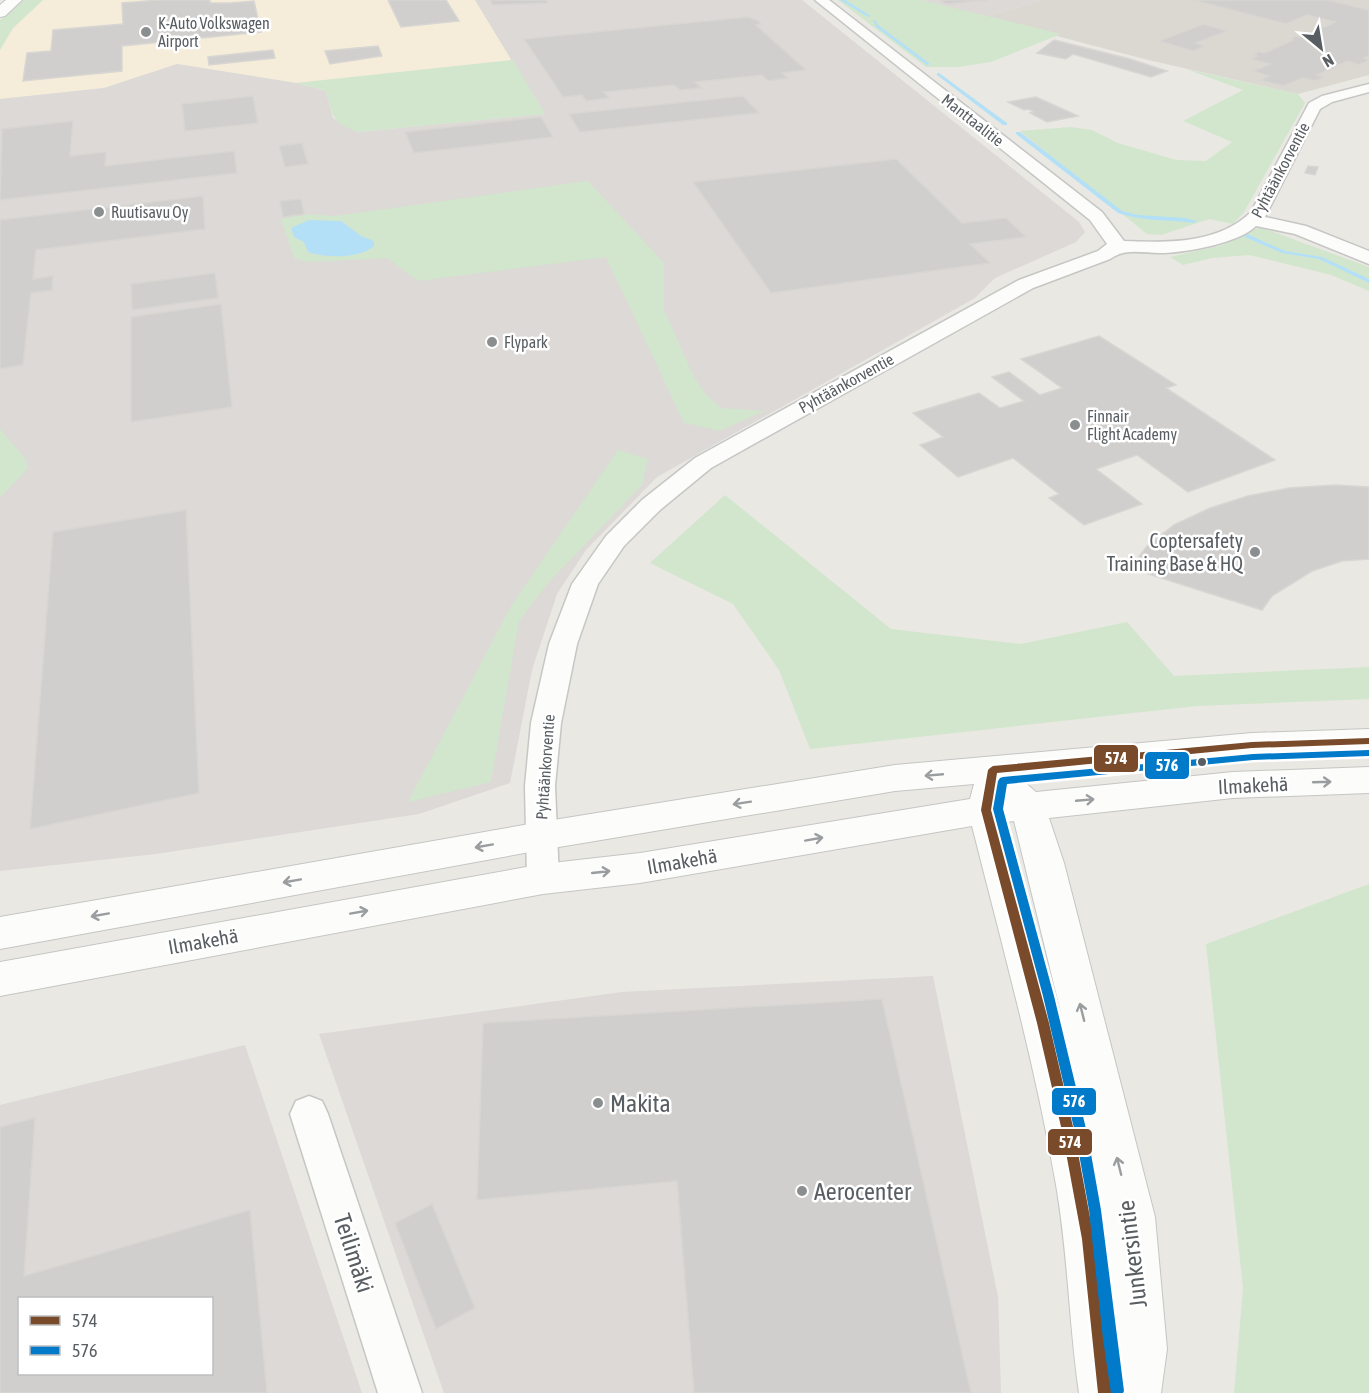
<svg xmlns="http://www.w3.org/2000/svg" width="1369" height="1393" viewBox="0 0 1369 1393" font-family="'Asap Condensed',sans-serif">
	<rect width="100%" height="100%" fill="#e9e8e3"/>
	<polygon fill="#f5edda" points="43,0 475,0 513,60 296,83 177,64 104,88 0,99 0,50 13,28"/>
	<g fill="#dcd9d6" fill-rule="evenodd">
		<polygon points="475,0 802,0 1079,222 1085,232 1076,242 995,278 975,298 657,477 586,550 557,594 532,670 510,783 419,814 156,854 0,871 0,99 104,88 177,64 296,83 326,91 333,118 358,132 544,114"/>
		<polygon points="921,0 1042,0 985,17"/>
		<polygon points="933,976 998,1297 1001,1393 444,1393 319,1034 622,992"/>
		<path d="M245,1045L362,1393H0V1105ZM20,1298H212V1374H20Z"/>
	</g>
	<polygon fill="#dbd8d2" points="1042,0 1369,0 1369,75 1298,94 1148,60 985,17"/>
	<g fill="#d2e6cd" fill-rule="evenodd">
		<polygon points="22,0 43,0 13,28 0,50 0,20"/>
		<polygon points="838,0 921,0 1061,34 991,62 958,67 926,67"/>
		<path d="M513,60L545,114L358,132C332,123 333,116 326,91L296,83Z"/>
		<polygon points="1186,69 1298,94 1305,103 1244,212 1233,224 1209,219 1161,235 1147,234 1020,131 1071,127 1092,130 1118,143 1176,160 1206,161 1232,142 1183,121 1243,90"/>
		<path d="M588,181L664,263V310L693,375L705,394L721,408L764,411L720,431L684,423L606,257L418,281L387,258L310,262L294,258L281,219L309,214L335,216ZM341,221L361,236L374,242V246C352,256 331,260 308,252L304,242Z"/>
		<polygon points="1260,227 1369,267 1369,291 1331,275 1249,255 1212,258 1183,265 1170,257 1223,245"/>
		<polygon points="0,429 25,458 28,468 0,498"/>
		<polygon points="618,450 648,459 642,485 548,583 519,621 491,782 408,802 511,606"/>
		<polygon points="725,495 891,629 1021,644 1127,622 1174,676 1369,667 1369,699 1197,706 810,749 779,670 733,604 650,563"/>
		<polygon points="1369,884 1369,1393 1234,1393 1243,1288 1206,944"/>
	</g>
	<path fill="#b4e0f7" d="M309,220L341,221L361,236L374,241V246C359,259 326,258 308,252L304,242L294,237L291,228Z"/>
	<g fill="none" stroke-linecap="round" stroke-linejoin="round">
		<g fill="#b4e0f7" fill-rule="evenodd">
			<polygon points="840,0 845,0 871,16 868,17"/>
			<polygon points="873,20 875,20 878,25 929,63 929,65 927,65 876,27"/>
			<polygon points="937,73 939,73 1007,123 1007,125 1003,125 937,75"/>
			<path d="M1016,132H1020L1122,211L1138,215L1185,218L1197,221L1194,223C1168,219 1143,222 1118,213L1016,134Z"/>
			<polygon points="1247,234 1285,251 1322,257 1369,279 1369,283 1319,259 1282,253 1245,237 1244,236"/>
		</g>
	</g>
	<g fill="#d1cfcd" stroke="#d8d6d2" stroke-width="1.5" fill-rule="evenodd">
		<polygon points="159,0 210,0 210,3 230,3 254,1 261,32 122,46 122,71 23,81 27,53 51,51 53,30 123,24 122,3"/>
		<polygon points="388,0 446,0 459,21 401,27"/>
		<polygon points="490,0 546,0 548,3 493,5"/>
		<polygon points="940,0 988,0 946,4"/>
		<polygon points="1193,0 1328,0 1369,10 1369,55 1364,58 1369,60 1359,65 1347,61 1317,75 1325,77 1315,81 1303,78 1283,86 1260,80 1269,76 1253,71 1270,64 1250,59 1257,56 1254,55 1258,51 1264,53 1293,40 1291,39 1295,36 1300,37 1318,30 1316,29 1319,26 1325,27 1335,22 1307,15 1286,24"/>
		<polygon points="748,17 757,20 761,24 756,25 806,70 782,73 788,78 768,81 762,75 695,82 701,88 680,90 674,85 604,92 609,98 586,101 582,95 563,97 524,39"/>
		<polygon points="1203,24 1227,31 1196,43 1205,46 1193,51 1159,41"/>
		<polygon points="1054,40 1130,59 1167,71 1151,77 1073,54 1066,59 1037,53"/>
		<polygon points="378,46 382,56 330,64 325,51"/>
		<polygon points="273,50 275,58 209,65 208,57"/>
		<polygon points="253,96 258,123 185,131 182,104"/>
		<polygon points="743,96 759,113 580,132 569,114"/>
		<polygon points="1036,97 1078,116 1047,122 1030,113 1034,112 1028,109 1024,110 1008,102"/>
		<polygon points="541,117 553,137 414,153 405,132"/>
		<polygon points="73,121 70,156 106,152 105,166 234,151 237,173 0,200 2,129"/>
		<polygon points="302,143 308,164 285,167 279,146"/>
		<polygon points="896,159 962,223 1006,218 1026,237 970,244 990,263 771,293 693,182"/>
		<polygon points="1308,166 1318,167 1315,175 1305,173"/>
		<polygon points="203,196 205,229 36,250 33,279 53,276 52,290 31,293 23,365 0,369 0,220"/>
		<polygon points="301,199 304,214 283,217 280,201"/>
		<polygon points="215,273 218,298 132,310 131,284"/>
		<polygon points="221,304 232,407 131,422 131,317"/>
		<polygon points="1099,336 1176,385 1166,388 1275,460 1188,492 1137,455 1096,469 1142,504 1084,525 1049,498 1059,494 1013,458 958,477 920,445 943,437 913,413 979,393 1000,408 1024,401 992,377 1009,372 1040,395 1062,388 1021,359"/>
		<polygon points="1335,485 1369,487 1369,559 1342,561 1312,571 1272,596 1262,610 1130,568 1147,546 1174,525 1210,508 1248,496 1289,488"/>
		<polygon points="186,510 199,793 30,829 53,532"/>
		<polygon points="882,999 971,1393 694,1393 677,1181 477,1200 483,1023"/>
		<path d="M35,1118L24,1276L250,1210L267,1393H0V1127ZM20,1298H212V1374H20Z"/>
		<polygon points="432,1204 475,1308 436,1329 395,1223"/>
	</g>
	<g fill="none" stroke-linecap="round" stroke-linejoin="round">
		<g stroke="#c6c6c5" stroke-width="3">
			<g id="minor">
				<path d="M815,0H829L1102,212L1124,241C1167,243 1218,244 1251,212L1309,103L1322,96L1369,84V92L1332,102L1320,109L1265,217L1306,226L1369,251V264L1295,234L1256,226C1239,243 1188,252 1164,253C1145,254 1127,247 1110,259L1033,288L711,468L660,510L624,546L598,584L577,644L561,723L555,786L559,879L555,888L543,892L531,888L527,879L525,786L531,723L549,644L572,584L606,536L642,500L695,458L1019,280L1098,251L1107,244L1090,220Z"/>
				<polygon points="309,1096 322,1101 328,1114 422,1393 378,1393 290,1114 296,1101"/>
			</g>
		</g>
		<g stroke="#c5c5c4" stroke-width="2">
			<g id="secondary">
				<polygon points="6,0 22,0 5,16 0,17 0,5"/>
				<path d="M1369,729V753L1252,757L1021,779L1036,792L1233,772L1369,767V793L1233,798L1049,818L1064,863L1155,1217L1167,1349L1161,1393H1079C1069,1324 1068,1254 1056,1185C1035,1064 1002,945 972,826L640,883L543,894L0,996V962L543,864L640,853L970,799L974,784L895,791L541,850L0,949V917L541,822L895,765L1252,733ZM1014,821L1062,1017L1007,822Z"/>
			</g>
		</g>
		<use href="#minor" fill="#fcfcfb" fill-rule="evenodd"/>
		<use href="#secondary" fill="#fcfcfb" fill-rule="evenodd"/>
		<g stroke="#fff" stroke-width="5">
			<polygon id="bus-1" points="1369,738 1369,744 1252,748 997,773 991,810 1049,1023 1074,1131 1094,1239 1112,1393 1098,1393 1082,1239 1062,1131 1037,1023 981,810 988,770 990,768 993,766 1252,742"/>
		</g>
		<g stroke="#fff" stroke-width="5">
			<polygon id="bus-2" points="1369,750 1369,756 1253,760 1007,784 1003,809 1054,996 1088,1137 1101,1210 1124,1391 1123,1393 1111,1393 1103,1339 1089,1210 1076,1137 1043,996 993,809 998,781 1000,778 1003,777 1253,754"/>
		</g>
		<use href="#bus-1" fill="#7a4b2a" fill-rule="evenodd"/>
		<use href="#bus-2" fill="#007ac9" fill-rule="evenodd"/>
	</g>
	<defs><path id="oneway-shaft" d="M-6 0H5M1.5-3L5.5 0L1.5 3" fill="none" stroke-width="1.6" stroke-linecap="round" stroke-linejoin="round" transform="scale(1.5)"/></defs>
	<g stroke="#9a9d9f">
		<use href="#oneway-shaft" transform="translate(934 775) rotate(175)"/>
		<use href="#oneway-shaft" transform="translate(1322 782) rotate(-2)"/>
		<use href="#oneway-shaft" transform="translate(1085 800) rotate(-5)"/>
		<use href="#oneway-shaft" transform="translate(742 803) rotate(171)"/>
		<use href="#oneway-shaft" transform="translate(814 839) rotate(-10)"/>
		<use href="#oneway-shaft" transform="translate(484 846) rotate(170)"/>
		<use href="#oneway-shaft" transform="translate(601 872) rotate(-6)"/>
		<use href="#oneway-shaft" transform="translate(292 881) rotate(170)"/>
		<use href="#oneway-shaft" transform="translate(359 912) rotate(-10)"/>
		<use href="#oneway-shaft" transform="translate(100 915) rotate(170)"/>
		<use href="#oneway-shaft" transform="translate(1082 1012) rotate(-104)"/>
		<use href="#oneway-shaft" transform="translate(1119 1166) rotate(-104)"/>
	</g>
	<g fill="#8b8e8f" stroke="#fff" stroke-width="2">
		<circle cx="146" cy="32" r="6"/>
		<circle cx="99" cy="212" r="6"/>
		<circle cx="492" cy="342" r="6"/>
		<circle cx="1075" cy="425" r="6"/>
		<circle cx="1255" cy="552" r="6"/>
		<circle cx="598" cy="1103" r="6"/>
		<circle cx="802" cy="1191" r="6"/>
	</g>
	<circle fill="#595e62" stroke="#fff" stroke-width="2" cx="1202" cy="762" r="5"/>
	<g text-anchor="middle" dominant-baseline="central" stroke-width="5" stroke-linejoin="round" paint-order="stroke">
		<g font-size="16" fill="#595e62" stroke="#fff" text-anchor="start">
			<text x="158" y="23">K-Auto Volkswagen<tspan x="158" dy="18">Airport</tspan></text>
			<text x="111" y="212">Ruutisavu Oy</text>
			<text x="504" y="342">Flypark</text>
			<text x="1087" y="416">Finnair<tspan x="1087" dy="18">Flight Academy</tspan></text>
		</g>
		<g font-size="16" fill="#595e62" stroke="#fff">
			<text transform="translate(973 120) rotate(38)">Manttaalitie</text>
			<text transform="translate(1280 170) rotate(-62)">Pyhtäänkorventie</text>
			<text transform="translate(846 383) rotate(-29)">Pyhtäänkorventie</text>
			<text transform="translate(545 767) rotate(-86)">Pyhtäänkorventie</text>
		</g>
		<g font-size="20" fill="#595e62" stroke="#fff" text-anchor="end">
			<text x="1243" y="540">Coptersafety<tspan x="1243" dy="23">Training Base &amp; HQ</tspan></text>
		</g>
		<g font-size="20" fill="#595e62" stroke="#fff">
			<text transform="translate(1253 785) rotate(-3)">Ilmakehä</text>
			<text transform="translate(682 861) rotate(-10)">Ilmakehä</text>
			<text transform="translate(203 941) rotate(-10)">Ilmakehä</text>
		</g>
		<g font-size="24" fill="#595e62" stroke="#fff" text-anchor="start">
			<text x="610" y="1103">Makita</text>
			<text x="814" y="1191">Aerocenter</text>
		</g>
		<g font-size="24" fill="#595e62" stroke="#fff">
			<text transform="translate(354 1253) rotate(72)">Teilimäki</text>
			<text transform="translate(1132 1254) rotate(-97)">Junkersintie</text>
		</g>
	</g>
	<g stroke="#fff" stroke-width="2">
		<rect x="1093" y="744" width="46" height="29" rx="6" fill="#7a4b2a"/>
		<rect x="1144" y="751" width="46" height="29" rx="6" fill="#007ac9"/>
		<rect x="1051" y="1087" width="46" height="29" rx="6" fill="#007ac9"/>
		<rect x="1047" y="1128" width="46" height="28" rx="6" fill="#7a4b2a"/>
	</g>
	<g font-size="16" text-anchor="middle" font-weight="bold" fill="#fff">
		<text x="1116" y="764">574</text>
		<text x="1167" y="771">576</text>
		<text x="1074" y="1107">576</text>
		<text x="1070" y="1148">574</text>
	</g>
	<rect x="18" y="1297" width="195" height="78" fill="#ffffff" stroke="#bdbfc0" stroke-width="1.5"/>
	<rect x="30" y="1316" width="30" height="9" fill="#7a4b2a" stroke="#bdbfc0" stroke-width="1.5"/>
	<text x="72" y="1327" font-size="18" fill="#595e62">574</text>
	<rect x="30" y="1346" width="30" height="9" fill="#007ac9" stroke="#bdbfc0" stroke-width="1.5"/>
	<text x="72" y="1357" font-size="18" fill="#595e62">576</text>
	<g transform="translate(1321 48) rotate(150)" stroke="#ffffff" stroke-width="4.5" paint-order="stroke">
	<path d="M0-4.5L10 22L0 15L-10 22Z" fill="#595e62"/>
	<text y="-9" font-size="16" font-weight="bold" text-anchor="middle" fill="#595e62">N</text>
	</g>
</svg>
